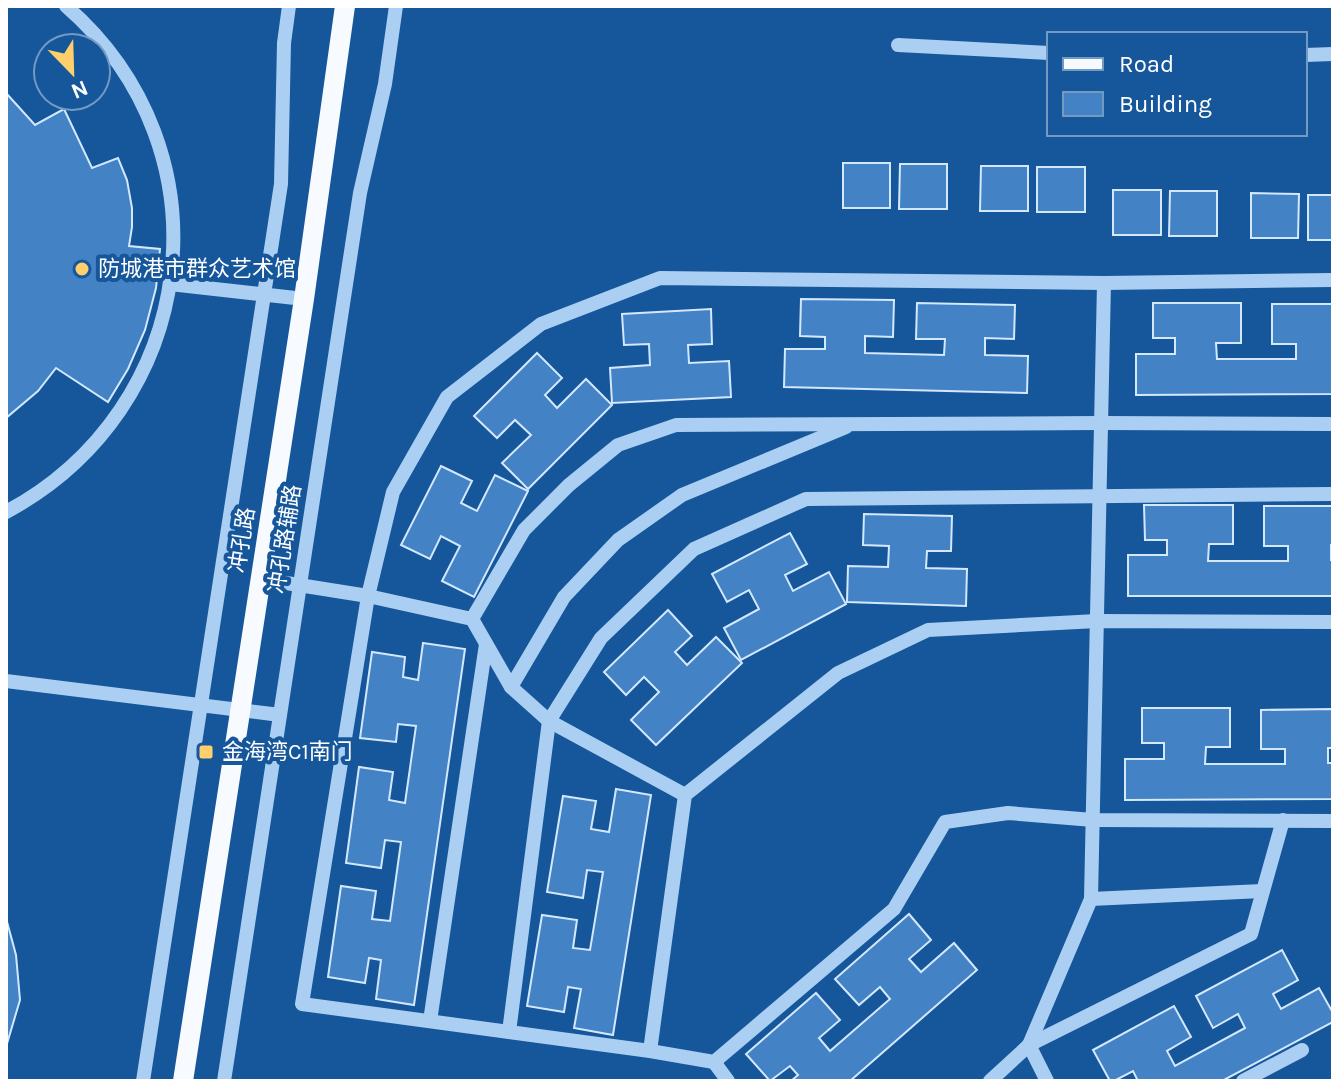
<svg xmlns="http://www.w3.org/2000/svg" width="1339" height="1087" viewBox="0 0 1339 1087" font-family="Karla,'Noto Sans SC',sans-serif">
	<rect width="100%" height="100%" fill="#16569b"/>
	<g fill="#4382c4" stroke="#d3e8fd" stroke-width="2">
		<polygon points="6,93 35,125 64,109 92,168 118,158 127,180 132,208 132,227 129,246 160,249 156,288 145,330 128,369 108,402 56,368 38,391 6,418"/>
		<rect x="843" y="163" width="47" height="45"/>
		<polygon points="900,164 947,164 947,209 899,209"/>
		<polygon points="981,166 1028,166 1028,211 980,211"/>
		<rect x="1037" y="167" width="48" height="45"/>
		<rect x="1113" y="190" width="48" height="45"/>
		<polygon points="1170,191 1217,191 1217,236 1169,236"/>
		<polygon points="1251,193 1299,194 1298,238 1251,238"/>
		<rect x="1308" y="195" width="25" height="45"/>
		<polygon points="801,299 894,300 893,337 865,336 865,353 944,355 945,339 916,339 917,303 1015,305 1014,339 985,338 985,355 1028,356 1027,393 784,387 785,349 825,349 825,337 800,336"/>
		<polygon points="1153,303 1241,303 1241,343 1216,343 1217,359 1296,359 1296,344 1272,344 1272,304 1333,304 1333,394 1136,395 1136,354 1175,354 1175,338 1153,338"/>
		<polygon points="711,309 712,344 688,345 689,363 729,361 731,397 612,403 610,368 650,365 649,344 624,345 622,314"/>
		<polygon points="537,353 562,378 545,395 557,408 586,379 612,405 528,489 502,463 531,435 515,420 497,438 474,416"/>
		<polygon points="441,466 472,481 461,503 477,511 495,475 528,491 474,597 442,581 460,546 441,536 430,559 401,545"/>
		<polygon points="1144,505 1233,505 1233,544 1209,544 1208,561 1288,561 1288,546 1264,546 1264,506 1333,506 1333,545 1331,545 1331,560 1333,560 1333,596 1128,596 1128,555 1167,555 1167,540 1145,540"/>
		<polygon points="864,514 952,516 951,551 927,551 926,568 967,569 966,606 847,602 848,566 888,567 889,546 863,545"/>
		<polygon points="790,533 807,564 785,575 793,591 829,572 846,604 741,660 724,628 759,609 749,590 727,602 712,574"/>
		<polygon points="668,610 692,636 675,652 687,665 716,637 742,663 656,745 631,720 659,692 644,677 626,695 604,672"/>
		<polygon points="423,643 465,649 414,1005 376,999 381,960 369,958 365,983 328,977 341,886 376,891 372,919 390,921 401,842 385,840 381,868 346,863 359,767 393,772 389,800 405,803 416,726 398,724 396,742 360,738 372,652 405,657 403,677 418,680"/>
		<polygon points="1142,708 1230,708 1230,747 1206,747 1205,764 1285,764 1285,749 1261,749 1261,710 1333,709 1333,748 1328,748 1328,763 1333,763 1333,799 1125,800 1125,759 1164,759 1164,743 1142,743"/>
		<polygon points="616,789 651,795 613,1035 574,1028 581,989 568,987 564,1012 527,1006 542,915 577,920 573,948 590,950 603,872 587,870 583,898 547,892 563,796 596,801 591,829 609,832"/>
		<polygon points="909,914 931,940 909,959 921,972 954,943 977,970 850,1081 791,1081 798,1075 790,1066 770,1081 746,1054 816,993 840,1020 819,1038 830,1051 890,999 880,987 859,1005 835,979"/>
		<polygon points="6,918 16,955 20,1000 6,1047"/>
		<polygon points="1282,950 1298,980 1273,994 1281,1009 1319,988 1333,1013 1333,1022 1222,1081 1138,1081 1133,1071 1114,1081 1110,1081 1093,1050 1174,1006 1191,1037 1167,1051 1175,1066 1245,1028 1238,1014 1213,1028 1196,996"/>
	</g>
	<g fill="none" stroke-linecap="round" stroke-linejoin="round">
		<g stroke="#abcff2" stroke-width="14">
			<polyline points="898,45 1049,53"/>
			<polyline points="1305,55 1333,54"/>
			<polyline points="1333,280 1104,283 660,278 541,324 447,397 393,492 368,596 302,1004 650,1051 714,1062 894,909 945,822 1008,813 1093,820 1333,821"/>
			<polyline points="170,284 304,299"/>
			<path d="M6,512C199,409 233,151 66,6"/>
			<polyline points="261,579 368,596 472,619 511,687 549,721 685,795"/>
			<polyline points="472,619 524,530 569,485 618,445 676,425 1101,423 1333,424"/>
			<polyline points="6,681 280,715"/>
			<polyline points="511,687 564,597 618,540 682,495 846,427"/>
			<polyline points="1091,899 1262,891"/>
			<polyline points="430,1021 486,644"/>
			<polyline points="509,1032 549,721 601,638 694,549 806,499 1333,494"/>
			<polyline points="650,1051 685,795 838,673 928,630 1097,621 1333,622"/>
			<polyline points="714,1062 728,1081"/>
			<polyline points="143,1081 281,184 284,43 289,6"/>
			<polyline points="224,1081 360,193 385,84 396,6"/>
			<polyline points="990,1081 1029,1045 1251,934 1283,820"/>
			<polyline points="1047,1081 1029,1045 1091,899 1104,283"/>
			<polyline points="1243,1081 1302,1050"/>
		</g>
		<polyline stroke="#f7faff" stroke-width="20" points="183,1081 304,299 345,6"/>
	</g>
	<g fill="#ffce6d" stroke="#16569b" stroke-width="3">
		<circle cx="82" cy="269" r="8"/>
		<rect x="198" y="744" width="16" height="16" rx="4"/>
	</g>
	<g text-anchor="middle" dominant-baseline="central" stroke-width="8" stroke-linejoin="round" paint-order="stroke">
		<g font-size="22" fill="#fff" stroke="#16569b" text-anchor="start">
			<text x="98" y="269">防城港市群众艺术馆</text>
			<text x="222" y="752">金海湾C1南门</text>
		</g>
		<g font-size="22" fill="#fff" stroke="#16569b">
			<text transform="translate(285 539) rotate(-81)">冲孔路辅路</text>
			<text transform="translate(242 540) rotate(-81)">冲孔路</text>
		</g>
	</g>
	<rect width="1339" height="1087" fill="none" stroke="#ffffff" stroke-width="16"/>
	<rect x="1047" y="32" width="260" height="104" fill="#16569b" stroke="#739ac3" stroke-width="2"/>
	<rect x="1063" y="58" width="40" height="12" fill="#f7faff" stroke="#739ac3" stroke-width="2"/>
	<text x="1119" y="72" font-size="24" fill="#ffffff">Road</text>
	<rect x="1063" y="92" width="40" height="24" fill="#4382c4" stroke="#739ac3" stroke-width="2"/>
	<text x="1119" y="112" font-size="24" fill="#ffffff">Building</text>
	<g transform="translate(72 72) rotate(157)"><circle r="38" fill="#16569b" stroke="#739ac3" stroke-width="2"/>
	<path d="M0-6L14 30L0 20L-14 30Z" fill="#ffce6d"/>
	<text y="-12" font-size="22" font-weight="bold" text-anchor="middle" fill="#ffffff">N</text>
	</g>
</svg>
